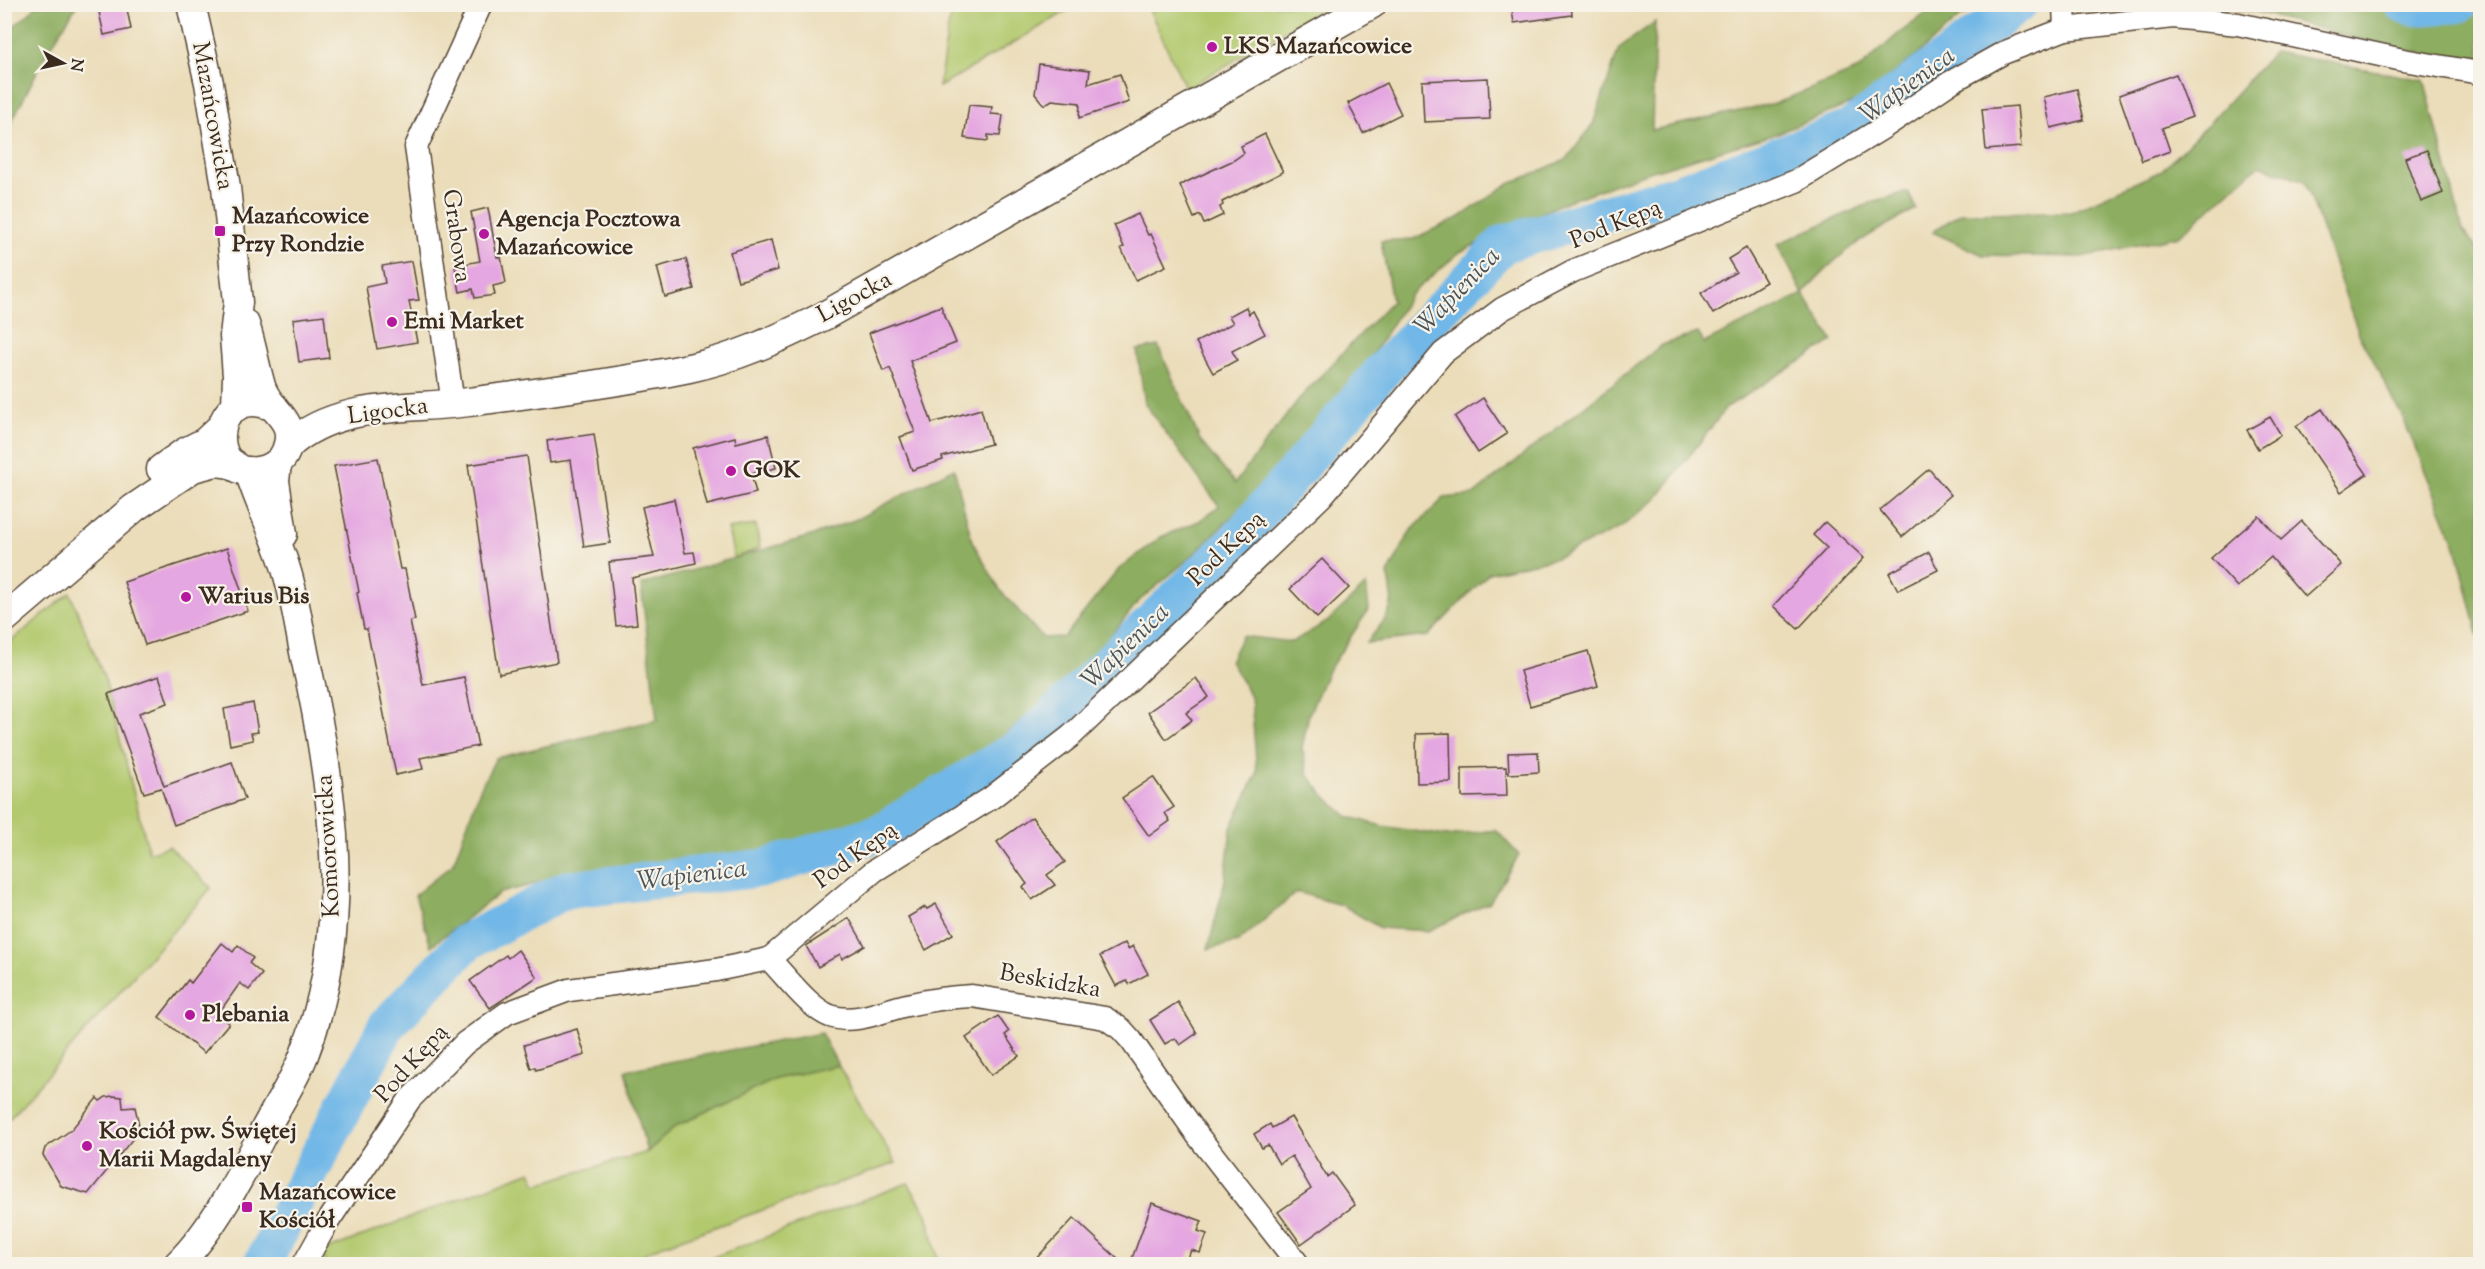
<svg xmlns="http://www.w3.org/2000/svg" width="2485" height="1269" viewBox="0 0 2485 1269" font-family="'Sorts Mill Goudy',serif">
	<rect width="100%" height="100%" fill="#f7f3e8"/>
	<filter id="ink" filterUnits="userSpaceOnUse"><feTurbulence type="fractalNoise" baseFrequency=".0167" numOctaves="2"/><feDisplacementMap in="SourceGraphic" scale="12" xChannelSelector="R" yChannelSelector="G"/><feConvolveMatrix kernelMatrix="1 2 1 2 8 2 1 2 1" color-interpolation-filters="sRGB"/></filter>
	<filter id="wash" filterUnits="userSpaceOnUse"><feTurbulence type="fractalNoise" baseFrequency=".008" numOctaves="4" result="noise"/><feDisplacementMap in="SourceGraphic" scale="24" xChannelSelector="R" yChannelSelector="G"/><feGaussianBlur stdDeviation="1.35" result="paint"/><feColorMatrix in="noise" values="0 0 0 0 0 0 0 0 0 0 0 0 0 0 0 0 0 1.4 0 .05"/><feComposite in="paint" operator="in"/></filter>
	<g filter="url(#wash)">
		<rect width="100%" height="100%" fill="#ebddb9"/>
		<g fill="#b2c96e" stroke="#767a46" stroke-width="1.5">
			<polygon points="955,5 955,4 1077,5 939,87 948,27"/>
			<polygon points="1147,5 1329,5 1186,89"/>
			<polygon points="756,525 760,548 734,558 728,529"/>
			<polygon points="70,593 105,680 149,853 169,846 211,888 5,1123 5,646"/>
			<polygon points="838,1065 896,1163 658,1247 623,1264 326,1264 321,1252 531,1171 537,1184 647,1152 676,1126 776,1079"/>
			<polygon points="908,1183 927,1214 939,1264 695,1264"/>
		</g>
		<g fill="#8dad61" stroke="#646c40" stroke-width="1.5">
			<path d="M36,5H77L45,56L5,135V35C14,22 28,19 36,5Z"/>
			<polygon points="1937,5 1983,5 1958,19 1917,55 1858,101 1773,135 1646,173 1563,203 1460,252 1411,294 1367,363 1255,494 1192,556 1138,602 1080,673 1004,736 903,806 798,846 695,865 577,873 500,893 431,946 415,895 453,864 480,789 496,758 657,720 641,585 814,535 857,519 954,468 972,541 1000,590 1043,638 1064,637 1119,569 1161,537 1199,521 1219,506 1145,404 1137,350 1158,346 1201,442 1235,483 1298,400 1392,301 1381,241 1413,239 1460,217 1505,186 1567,159 1593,124 1619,48 1655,22 1652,130 1776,103 1859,69 1898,34"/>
			<polygon points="2082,5 2082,4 2153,5 2082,10"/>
			<polygon points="2193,5 2370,5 2417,16 2480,13 2480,64 2392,48 2257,12"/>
			<polygon points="2274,52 2424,80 2463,231 2480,253 2480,642 2456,546 2403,418 2360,337 2305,181 2259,165 2179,236 2081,257 1983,255 1932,232 1961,213 2071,212 2161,171 2210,122"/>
			<path d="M1908,192L1916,209C1869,234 1837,252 1803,294L1833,341L1727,407L1656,499L1620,528L1556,558L1489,573L1428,636L1366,643C1387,617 1398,610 1388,574L1410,532L1444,498L1473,495L1662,345L1698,333L1704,343L1803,294L1777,244L1875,201Z"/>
			<polygon points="1366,585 1369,609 1328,671 1309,714 1302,748 1308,775 1325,796 1347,816 1382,826 1447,836 1496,830 1519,855 1490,902 1428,931 1380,928 1344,906 1297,892 1238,942 1208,949 1225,880 1231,828 1257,773 1251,697 1230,661 1242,636 1292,642 1327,622"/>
			<polygon points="821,1033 838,1065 776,1079 676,1126 647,1152 626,1070"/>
		</g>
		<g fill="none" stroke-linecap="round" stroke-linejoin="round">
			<g stroke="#71b7e7" stroke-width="38">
				<polyline points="2403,4 2413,7 2459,4"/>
				<polyline points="262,1264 387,1025 467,942 565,890 764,868 879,833 1022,746 1237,540 1385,368 1503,244 1678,193 1849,129 2019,4"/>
			</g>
		</g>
		<g id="blocks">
			<g fill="#e5a7e1">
				<polygon points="109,4 126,4 131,29 104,35 98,7"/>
				<polygon points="1511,4 1571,4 1572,15 1514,23"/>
				<polygon points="1039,64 1090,70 1088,84 1120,74 1129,102 1079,118 1080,103 1052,100 1044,105 1035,94"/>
				<polygon points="2176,74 2192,117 2162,128 2170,151 2142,161 2119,95"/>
				<polygon points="1488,78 1490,119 1424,122 1422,81"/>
				<polygon points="1386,83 1401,114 1363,133 1348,103"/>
				<polygon points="2077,89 2084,120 2051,128 2044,97"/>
				<polygon points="969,105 992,107 991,114 1003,115 1000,136 988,135 988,141 964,138"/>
				<polygon points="2017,106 2021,147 1986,150 1982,109"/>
				<polygon points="1265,134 1283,172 1222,202 1223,205 1220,207 1223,215 1204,224 1200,215 1194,218 1180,185 1234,160 1244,153 1241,146"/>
				<polygon points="2427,150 2443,193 2421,202 2405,158"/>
				<polygon points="488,208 497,257 501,257 506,283 493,286 495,295 475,298 473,289 460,292 455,266 480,261 471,212"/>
				<polygon points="1138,214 1148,235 1151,234 1166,266 1136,280 1121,248 1124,247 1114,225"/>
				<polygon points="771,240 778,270 738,281 730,252"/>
				<polygon points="1746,248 1766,282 1713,314 1701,293 1736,272 1728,259"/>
				<polygon points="686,259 694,289 665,297 657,267"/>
				<polygon points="412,261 419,300 409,301 417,342 377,349 366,287 385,283 382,266"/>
				<polygon points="941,306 956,343 910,361 932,423 981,409 991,444 942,457 943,460 912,470 900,437 915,432 890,368 883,371 869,333"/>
				<polygon points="1246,307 1249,314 1253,311 1265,334 1232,351 1237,360 1213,373 1196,342 1233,323 1229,316"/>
				<polygon points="324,315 329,358 299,362 293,319"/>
				<polygon points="1483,398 1507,434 1478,453 1455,417"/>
				<polygon points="2322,409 2367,474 2341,492 2296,426"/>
				<polygon points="2270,417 2281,435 2258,449 2247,430"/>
				<polygon points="594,434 610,543 584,547 571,460 550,463 547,441"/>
				<polygon points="768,435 776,468 751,474 756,493 707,505 693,448 735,437 736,443"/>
				<polygon points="527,456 557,662 499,674 468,465"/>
				<polygon points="378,458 400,569 405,569 415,620 410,621 423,685 464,677 478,746 420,758 423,769 396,775 367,629 364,629 357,593 359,592 334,466"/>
				<polygon points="1929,469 1951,495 1902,537 1880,510"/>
				<polygon points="674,499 685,553 694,552 696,563 632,578 637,624 616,626 609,562 654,557 642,507"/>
				<polygon points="2259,516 2281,540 2302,521 2341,565 2305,597 2271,557 2237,587 2211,558"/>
				<polygon points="1825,522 1864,558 1798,629 1773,606 1827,548 1813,535"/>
				<polygon points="227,548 248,611 145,645 124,582"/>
				<polygon points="1929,552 1938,570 1898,590 1889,573"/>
				<polygon points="1322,559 1349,588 1317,618 1290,589"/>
				<polygon points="1588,651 1598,686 1530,706 1520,671"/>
				<polygon points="159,676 168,703 139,713 164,786 232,762 245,799 174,825 161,788 144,793 108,694"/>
				<polygon points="1196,678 1209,697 1186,713 1192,720 1166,739 1148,712"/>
				<polygon points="253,703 258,732 251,733 253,740 230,745 224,709"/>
				<polygon points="1450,733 1451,782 1417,783 1416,734"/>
				<polygon points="1538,752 1539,772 1509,774 1508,753"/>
				<polygon points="1506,767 1507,796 1462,797 1462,768"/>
				<polygon points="1153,777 1174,807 1165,813 1170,821 1149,836 1122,798"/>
				<polygon points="1032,817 1065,862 1047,875 1055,885 1032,900 1023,887 1027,884 997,842"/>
				<polygon points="936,904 953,934 926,950 908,917 925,907 927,909"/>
				<polygon points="849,918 865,946 842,959 840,954 818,967 806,946"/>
				<polygon points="222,943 233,952 238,945 253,958 249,963 262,974 249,990 240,983 218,1014 229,1023 204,1053 159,1017 188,980 191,983"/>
				<polygon points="1125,943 1128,949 1133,946 1148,974 1129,984 1127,981 1116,986 1100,956"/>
				<polygon points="518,950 537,977 490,1008 470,981 506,955 508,958"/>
				<polygon points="1178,1002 1197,1033 1180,1045 1175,1038 1165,1044 1150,1020"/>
				<polygon points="998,1016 1009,1032 1005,1035 1019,1056 991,1075 966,1038"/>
				<polygon points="577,1029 585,1055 536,1070 535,1067 531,1069 524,1045"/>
				<polygon points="113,1096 122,1097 123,1108 135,1107 139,1125 136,1129 139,1131 88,1194 61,1186 43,1155 45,1148 71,1130 97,1098 100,1101 106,1097"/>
				<polygon points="1291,1117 1327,1177 1332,1173 1355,1205 1301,1244 1278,1212 1311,1189 1292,1156 1279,1164 1268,1145 1262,1148 1254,1134 1270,1124 1272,1128"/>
				<polygon points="1152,1203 1202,1221 1198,1231 1207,1234 1200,1253 1191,1250 1186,1264 1130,1264"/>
				<polygon points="1074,1218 1123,1264 1031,1264"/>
			</g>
		</g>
	</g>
	<g filter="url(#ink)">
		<use href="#blocks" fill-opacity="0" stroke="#554535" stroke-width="1.5"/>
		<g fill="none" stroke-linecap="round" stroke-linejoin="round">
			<g stroke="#554535" stroke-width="25">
				<g id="minor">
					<polyline points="2064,4 2065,29"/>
					<polyline points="453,404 416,147 481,4"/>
					<path d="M769,959C785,975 809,1008 830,1016C856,1025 883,1010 907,1005C929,1000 950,997 972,996L1105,1018L1121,1029L1131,1040L1198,1136L1298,1264"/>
					<polyline points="304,1264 327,1223 410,1099 465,1043 507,1013 569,990 716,970 769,959 874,871 991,798 1071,736 1322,496 1443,353 1502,309 1573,271 1796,181 1884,127 1951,82 2003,53 2065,29 2173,17 2238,24 2403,60 2480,73"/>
				</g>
			</g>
			<g stroke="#554535" stroke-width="31">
				<g id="tertiary">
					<polyline points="191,4 209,83 226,187 238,302 234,336 237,376 236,407"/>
					<path d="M245,324C252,345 255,366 261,386C268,412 299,418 286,451C282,461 273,468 262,470C204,485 207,378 274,407"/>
					<path d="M288,446C337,401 408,410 469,402C542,392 617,383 689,368C737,358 780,338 824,316L1372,4"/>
					<polyline points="277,463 275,481 283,534"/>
					<polyline points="161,469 185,452 205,442 221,427"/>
					<polyline points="4,619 134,508 193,468 216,462 233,464"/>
					<path d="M178,1264C212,1231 242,1174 264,1131C277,1106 294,1081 304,1055C354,926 334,788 305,657C299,628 295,597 286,569C276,535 259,504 249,471"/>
				</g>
			</g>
			<use href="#minor" stroke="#fff" stroke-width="22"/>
			<use href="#tertiary" stroke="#fff" stroke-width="28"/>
		</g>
	</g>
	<g fill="#b5179e" stroke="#f7f3e8" stroke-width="2">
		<circle cx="1212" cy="47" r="6"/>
		<rect x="214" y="225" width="12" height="12" rx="3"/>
		<circle cx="484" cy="234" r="6"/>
		<circle cx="392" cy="322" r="6"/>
		<circle cx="731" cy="471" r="6"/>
		<circle cx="186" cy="597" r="6"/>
		<circle cx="190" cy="1015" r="6"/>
		<circle cx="87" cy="1146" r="6"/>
		<rect x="241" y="1201" width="12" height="12" rx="3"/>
	</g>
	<g text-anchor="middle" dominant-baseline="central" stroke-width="4.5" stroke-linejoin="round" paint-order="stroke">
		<g font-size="24" font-weight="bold" fill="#3b2a1e" stroke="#f7f3e8" text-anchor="start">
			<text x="1224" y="47">LKS Mazańcowice</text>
			<text x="232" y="217">Mazańcowice<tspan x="232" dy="28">Przy Rondzie</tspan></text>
			<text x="496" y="220">Agencja Pocztowa<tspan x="496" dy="28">Mazańcowice</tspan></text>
			<text x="404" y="322">Emi Market</text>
			<text x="743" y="471">GOK</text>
			<text x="198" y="597">Warius Bis</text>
			<text x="202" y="1015">Plebania</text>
			<text x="99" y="1132">Kościół pw. Świętej<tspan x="99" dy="28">Marii Magdaleny</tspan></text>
			<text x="259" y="1193">Mazańcowice<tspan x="259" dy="28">Kościół</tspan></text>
		</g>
		<g font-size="24" fill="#3b2a1e" stroke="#f7f3e8">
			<text transform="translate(212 116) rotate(80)">Mazańcowicka</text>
			<text transform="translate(1616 225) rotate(-22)">Pod Kępą</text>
			<text transform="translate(456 236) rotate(82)">Grabowa</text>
			<text transform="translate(855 298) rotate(-29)">Ligocka</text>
			<text transform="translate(388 412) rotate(-8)">Ligocka</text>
			<text transform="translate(1227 549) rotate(-44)">Pod Kępą</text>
			<text transform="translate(329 846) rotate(-93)">Komorowicka</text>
			<text transform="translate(856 856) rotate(-36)">Pod Kępą</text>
			<text transform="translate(1050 982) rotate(10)">Beskidzka</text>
			<text transform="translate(412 1064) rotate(-48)">Pod Kępą</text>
		</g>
		<g font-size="26" font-style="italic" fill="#4b545a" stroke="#f7f3e8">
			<text transform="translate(1908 86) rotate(-36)">Wapienica</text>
			<text transform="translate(1458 292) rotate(-46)">Wapienica</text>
			<text transform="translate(1126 647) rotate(-44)">Wapienica</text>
			<text transform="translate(692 876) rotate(-7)">Wapienica</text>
		</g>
	</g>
	<rect width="2485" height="1269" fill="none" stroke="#f7f3e8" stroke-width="24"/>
	<g transform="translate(63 63) rotate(98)" stroke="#f7f3e8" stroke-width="4.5" paint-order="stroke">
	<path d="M0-4.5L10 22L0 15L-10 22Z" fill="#3b2a1e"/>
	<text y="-9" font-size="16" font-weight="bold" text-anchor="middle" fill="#3b2a1e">N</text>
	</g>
</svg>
